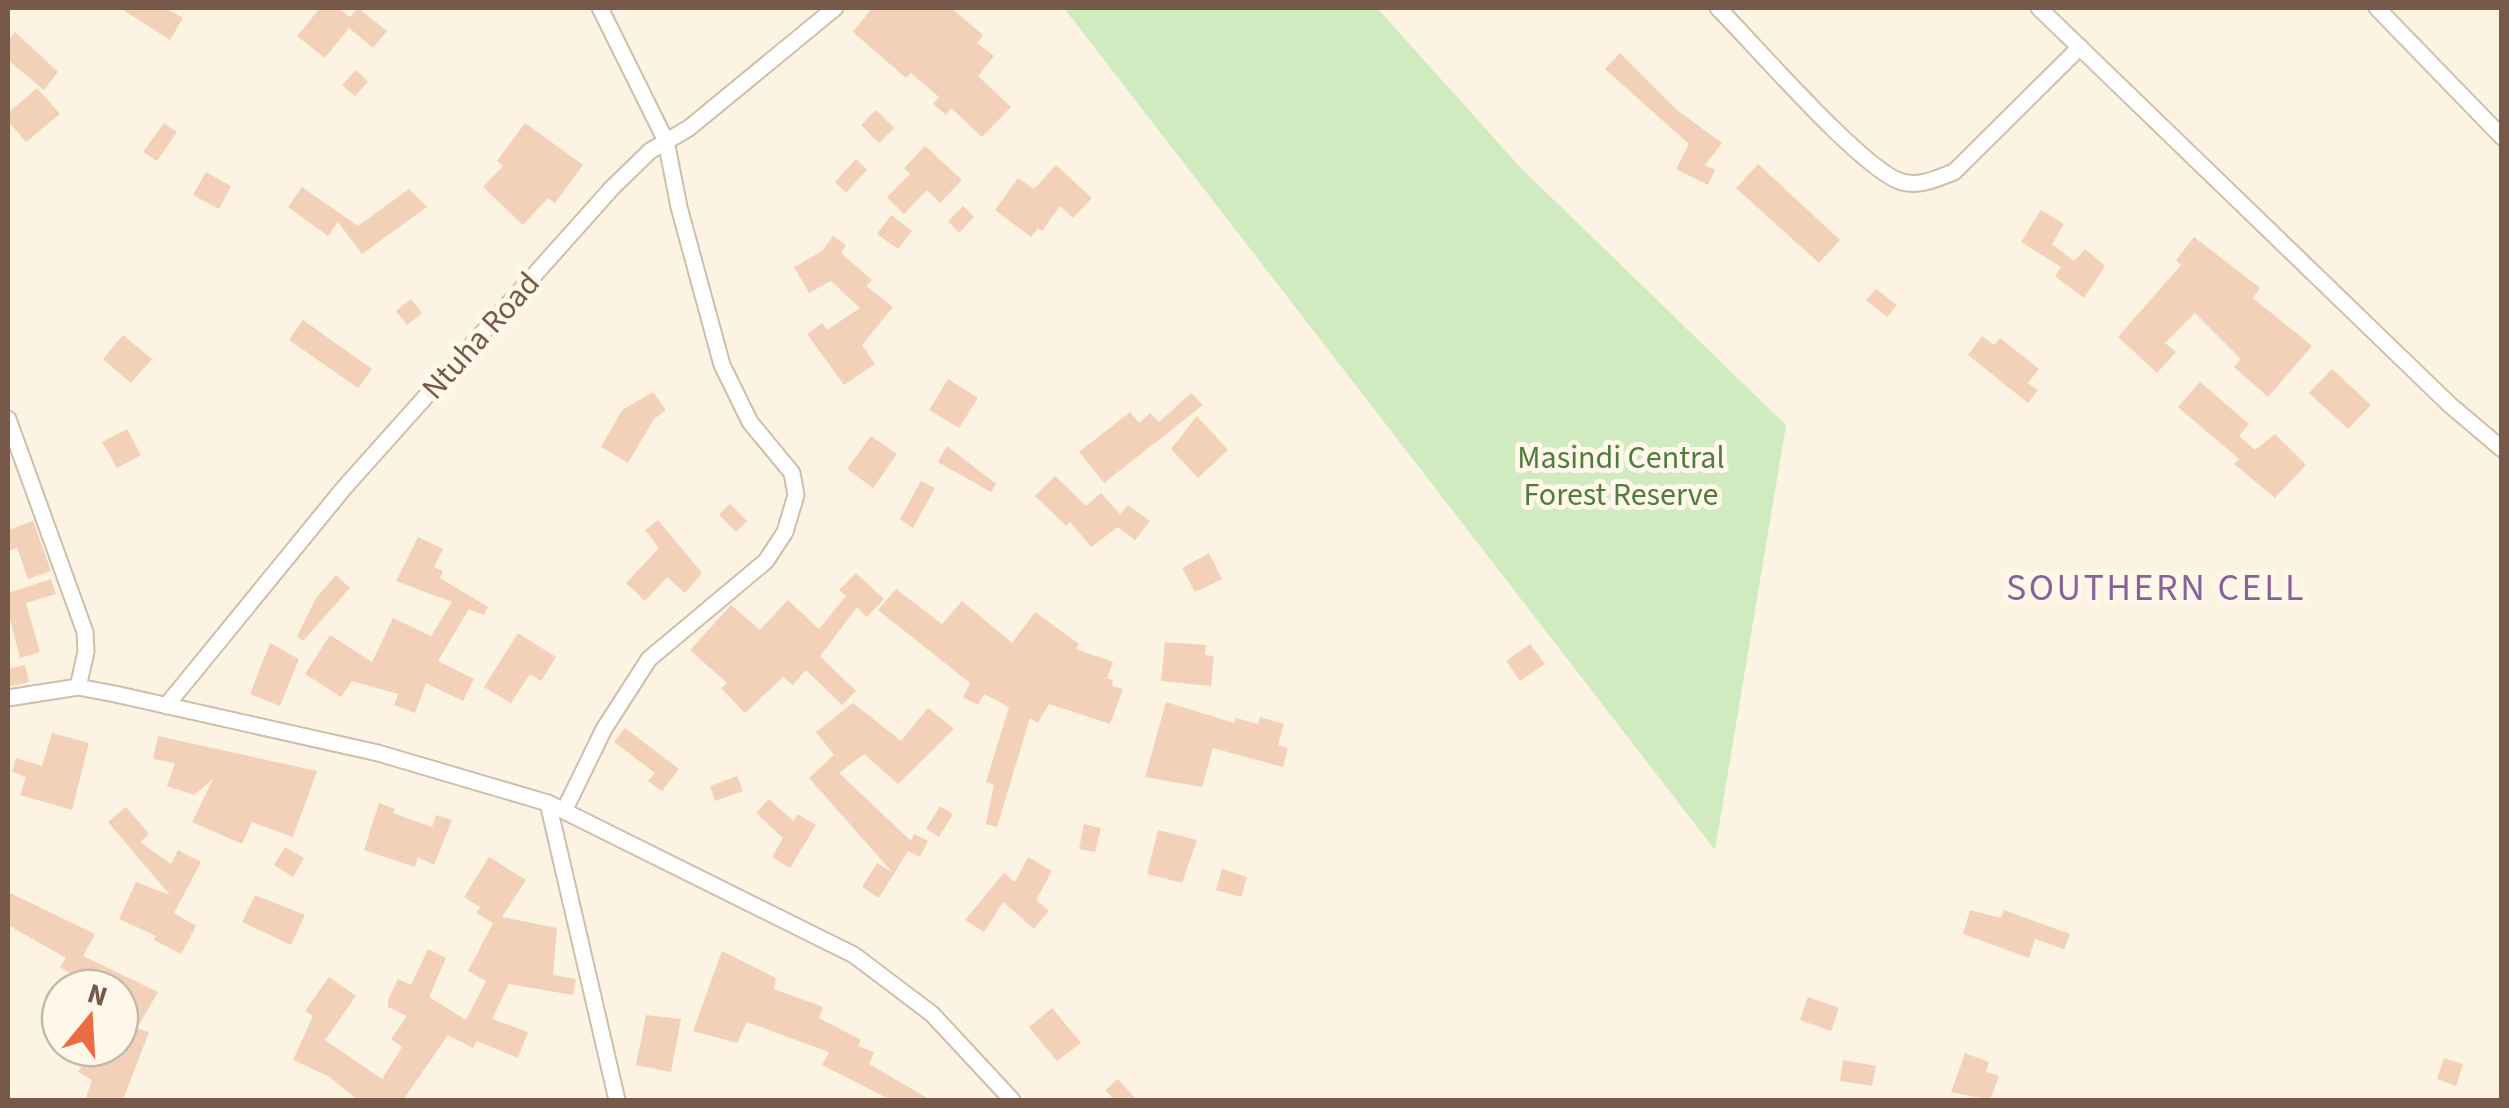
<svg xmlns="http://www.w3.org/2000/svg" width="2509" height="1108" viewBox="0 0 2509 1108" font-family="'Source Sans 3',sans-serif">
	<rect width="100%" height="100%" fill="#fdf3e3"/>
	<polygon fill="#d1ebc1" points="1064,8 1377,8 1520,167 1786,425 1715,850"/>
	<g fill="#f3d1b9">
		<polygon points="120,8 166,8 183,18 170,40"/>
		<polygon points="320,8 339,8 350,17 358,8 387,31 373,48 349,28 325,58 297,36"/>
		<polygon points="872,8 951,8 983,35 977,43 994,56 978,76 1011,107 982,137 951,108 946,115 933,104 939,97 911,73 906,78 853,32"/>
		<polygon points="15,32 58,72 44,90 8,60 8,41"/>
		<polygon points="1620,53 1677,110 1722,143 1705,165 1715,170 1708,185 1676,169 1689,144 1605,69"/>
		<polygon points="356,70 368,82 355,96 342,85"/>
		<polygon points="37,88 60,114 26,142 8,121 8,113"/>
		<polygon points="876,110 894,128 879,143 861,125"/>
		<polygon points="164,123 177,132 157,161 143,152"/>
		<polygon points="525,123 583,165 555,203 548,198 523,225 483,187 503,166 497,161"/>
		<polygon points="925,146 962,180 940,203 927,190 904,214 887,197 910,174 904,168"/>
		<polygon points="856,159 867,170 846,193 835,182"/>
		<polygon points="1758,164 1840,240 1819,263 1736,188"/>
		<polygon points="1056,165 1092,198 1073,218 1060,206 1042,231 1038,228 1031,237 995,210 1018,178 1034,189"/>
		<polygon points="206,172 231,186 219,209 193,195"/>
		<polygon points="302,187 358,226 409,189 427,207 362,254 338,222 328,236 288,207"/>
		<polygon points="963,206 974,217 959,233 948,221"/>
		<polygon points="2041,210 2064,224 2052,244 2074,261 2085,249 2105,266 2084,298 2055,276 2061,267 2021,242"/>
		<polygon points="891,215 912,231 898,249 877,234"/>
		<polygon points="833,236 846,245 841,253 872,280 866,286 893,307 862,345 875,364 844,385 807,334 822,323 827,330 860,308 831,281 809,293 794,267 822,251"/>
		<polygon points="2194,237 2260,288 2253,298 2312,346 2268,397 2234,367 2241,359 2195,313 2165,343 2176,352 2157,373 2118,337 2181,265 2176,260"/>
		<polygon points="1876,289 1897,305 1887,317 1866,300"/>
		<polygon points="411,299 422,313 407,325 396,311"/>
		<polygon points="303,320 372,369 358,388 289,340"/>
		<polygon points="123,335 152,359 131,383 103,359"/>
		<polygon points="1982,336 1994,345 2000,338 2039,369 2028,383 2038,390 2028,403 1968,355"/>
		<polygon points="2332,369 2371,405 2348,429 2309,393"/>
		<polygon points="948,379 978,398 959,428 929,410"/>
		<polygon points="2200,382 2249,424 2239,436 2255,450 2275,434 2306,465 2275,498 2234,464 2239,459 2178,407"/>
		<polygon points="653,392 666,410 654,419 628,463 601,447 622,410"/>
		<polygon points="1191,393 1203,405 1104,483 1079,452 1130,412 1139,423 1150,413 1159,422"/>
		<polygon points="1197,416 1228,450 1198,478 1171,449"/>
		<polygon points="127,429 141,455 117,468 102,442"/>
		<polygon points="871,436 897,454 873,488 847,469"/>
		<polygon points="947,446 996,484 991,492 938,462"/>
		<polygon points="1055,476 1086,506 1101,493 1120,514 1128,505 1150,521 1135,540 1118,527 1091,547 1070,522 1066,526 1035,496"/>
		<polygon points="921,481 935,488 913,528 900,519"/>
		<polygon points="730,504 747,521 736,532 719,515"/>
		<polygon points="658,520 702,573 685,593 667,577 645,601 626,583 659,548 645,530"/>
		<polygon points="33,521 51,571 28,579 17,548 8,551 8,530"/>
		<polygon points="418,537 443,549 434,567 443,571 440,578 488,607 484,615 469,609 438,661 474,679 463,701 426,683 415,713 394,705 398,694 352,681 341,697 305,674 330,635 372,662 393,618 431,636 452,602 396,581"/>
		<polygon points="1209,553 1222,579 1195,592 1182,568"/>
		<polygon points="856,573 884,599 867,617 857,607 820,656 856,691 842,705 806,670 793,685 783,677 745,713 721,688 727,683 690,650 731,605 760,630 788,600 819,629 846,596 839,590"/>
		<polygon points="336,575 350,588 303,641 297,636 316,598"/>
		<polygon points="51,579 56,594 26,603 40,652 20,658 8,612 8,593"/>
		<polygon points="896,589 942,624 962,601 1012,643 1035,612 1079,644 1076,649 1113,662 1107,678 1113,680 1112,686 1123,689 1110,724 1049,704 1038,723 1030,718 997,827 986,824 994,785 986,782 1009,707 984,694 978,705 963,697 970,683 878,610"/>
		<polygon points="518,633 556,657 541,681 530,674 511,703 484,687"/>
		<polygon points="1165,642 1206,645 1205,655 1214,656 1211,686 1161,681"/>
		<polygon points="270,643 299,659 280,706 250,694"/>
		<polygon points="1530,644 1545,664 1520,681 1506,661"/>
		<polygon points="25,665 29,682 8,687 8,669"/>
		<polygon points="1166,702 1234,723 1236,718 1258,724 1260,717 1284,724 1278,745 1288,748 1283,767 1213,748 1202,787 1145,777"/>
		<polygon points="853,703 901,741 928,708 954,729 898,784 864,754 839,773 911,841 914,834 928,841 920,857 908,851 879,898 862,887 877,863 893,873 809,778 834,755 816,732"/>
		<polygon points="625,728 679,769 662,791 648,781 655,773 614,742"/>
		<polygon points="52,733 89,743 72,810 20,795 26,777 12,772 16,758 42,766"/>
		<polygon points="158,736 317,771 293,837 252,822 242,844 192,822 213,779 194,795 167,786 175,763 153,759"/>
		<polygon points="737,776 743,791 715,801 710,786"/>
		<polygon points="769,799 793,821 798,814 816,825 790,868 772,857 783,838 756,813"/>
		<polygon points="379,803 395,809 393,813 432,827 436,815 452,820 434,865 418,857 415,867 364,850"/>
		<polygon points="940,806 953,814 939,837 926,829"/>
		<polygon points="126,807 149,834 140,842 171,864 178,850 201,862 174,913 196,926 181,954 154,940 156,936 119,919 136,882 170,895 108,822"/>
		<polygon points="1084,824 1101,828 1095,852 1079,849"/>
		<polygon points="1158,830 1197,840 1182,883 1147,874"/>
		<polygon points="285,847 304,858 293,877 274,865"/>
		<polygon points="489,857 526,880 502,917 557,928 553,975 576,979 573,995 509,984 492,1019 528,1032 518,1058 477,1041 473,1048 448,1035 403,1100 358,1100 328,1076 293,1060 313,1016 305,1011 329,977 356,996 325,1040 382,1079 402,1047 391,1039 407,1016 388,1007 388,1000 398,979 411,985 428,949 446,958 429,997 466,1020 486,981 468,971 493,923 476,913 480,907 464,897"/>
		<polygon points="1028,857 1052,871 1036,900 1049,911 1034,929 1003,902 984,932 965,920 1004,873 1015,882"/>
		<polygon points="1222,869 1247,877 1241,897 1216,890"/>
		<polygon points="8,892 95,934 83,956 158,992 137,1028 149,1032 123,1100 85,1100 92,1080 78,1072 83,1065 57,1048 120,1048 120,988 78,988 82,982 60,967 66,958 8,925"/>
		<polygon points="255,895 305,915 291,945 242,922"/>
		<polygon points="1970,910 2001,918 2004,910 2070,934 2064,949 2035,939 2029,958 1963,934"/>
		<polygon points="722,951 776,978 774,989 823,1007 819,1018 861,1040 858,1046 874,1052 869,1064 931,1100 891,1100 822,1065 829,1052 747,1022 737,1043 693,1031"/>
		<polygon points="1808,997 1839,1008 1831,1031 1800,1020"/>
		<polygon points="1052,1008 1081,1043 1057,1061 1029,1027"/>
		<polygon points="646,1015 681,1019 671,1072 636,1065"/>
		<polygon points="1965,1053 1989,1062 1986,1072 1999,1076 1990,1100 1951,1092"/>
		<polygon points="2444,1058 2463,1064 2456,1086 2437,1079"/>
		<polygon points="1843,1060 1876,1066 1872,1086 1840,1081"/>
		<polygon points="1118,1079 1137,1100 1114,1100 1105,1090"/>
	</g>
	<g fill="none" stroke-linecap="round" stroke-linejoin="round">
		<g stroke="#d1bdac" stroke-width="19">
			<g id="street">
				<path d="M1718,8C1753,43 1863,171 1902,182C1920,187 1938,178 1954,172L2080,47"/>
				<polyline points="2039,8 2450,405 2502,449"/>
				<polyline points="2377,8 2502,137"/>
				<polyline points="8,419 85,632 86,652 78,687"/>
				<polyline points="8,698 78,687 115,694 378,753 548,803 854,955 932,1014 1012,1100"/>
				<polyline points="166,706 344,488 612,188 650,151 689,128 835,8"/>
				<polyline points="548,803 617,1100"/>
				<polyline points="564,811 604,729 649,659 766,561 785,532 796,495 792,473 750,422 722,365 679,207 666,141 600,8"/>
			</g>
		</g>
		<use href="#street" stroke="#fff" stroke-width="15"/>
	</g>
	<g text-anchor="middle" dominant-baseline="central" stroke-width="10" stroke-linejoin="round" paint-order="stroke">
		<g font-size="32" fill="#765948" stroke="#fff7ea">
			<text transform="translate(481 336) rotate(-48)">Ntuha Road</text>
		</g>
		<g font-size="32" fill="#517c40" stroke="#fff7ea">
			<text x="1621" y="458">Masindi Central<tspan x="1621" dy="37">Forest Reserve</tspan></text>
		</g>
		<g font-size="38" letter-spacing="2.5" fill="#88639a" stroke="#fff7ea">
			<text x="2156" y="588">SOUTHERN CELL</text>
		</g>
	</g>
	<rect width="2509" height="1108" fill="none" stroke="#765948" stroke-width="20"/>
	<g transform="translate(90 1018) rotate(18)"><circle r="48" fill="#fff7ea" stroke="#c8b8a9" stroke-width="2.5"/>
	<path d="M0-8L18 38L0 25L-18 38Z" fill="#eb6b43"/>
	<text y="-15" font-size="28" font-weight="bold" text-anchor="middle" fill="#765948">N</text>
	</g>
</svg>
